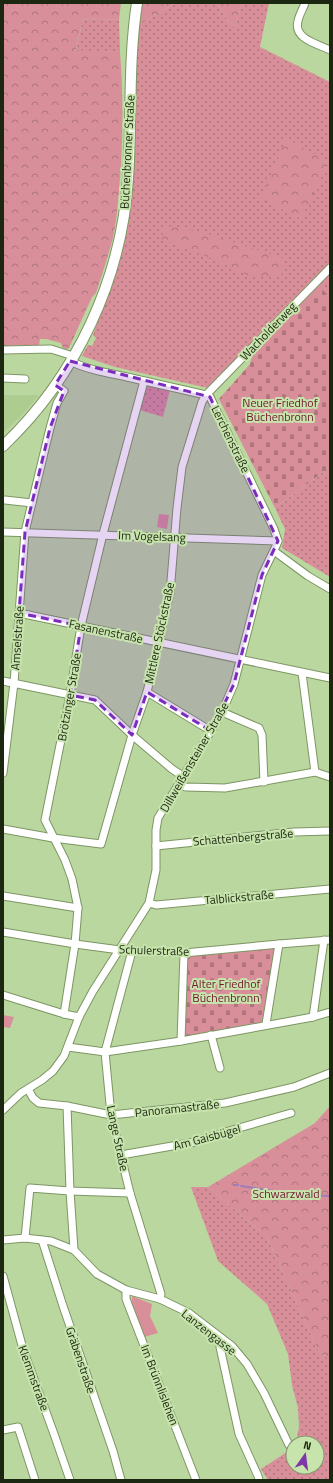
<svg xmlns="http://www.w3.org/2000/svg" width="333" height="1483" viewBox="0 0 333 1483" font-family="'Titillium Web',sans-serif">
	<defs>
		<pattern id="grass-dots" width="8" height="8" patternUnits="userSpaceOnUse"><rect width="8" height="8" fill="#d88f9a"/><path d="M2 2h.1M6 6h.1" fill="none" stroke="#ae757c" stroke-width="1.8" stroke-linecap="round"/></pattern>
		<pattern id="forest-crowns" width="20" height="18" patternUnits="userSpaceOnUse"><rect width="20" height="18" fill="#d88f9a"/><path d="M2 6a3 3 0 1 1 6 0M12 15a3 3 0 1 1 6 0" fill="none" stroke="#ae757c"/></pattern>
		<pattern id="cemetery-stones" width="16" height="16" patternUnits="userSpaceOnUse"><rect width="16" height="16" fill="#d88f9a"/><path d="M2 7V4a2 2 0 0 1 4 0v3zM10 15v-3a2 2 0 0 1 4 0v3z" fill="#ae757c"/></pattern>
	</defs>
	<rect width="100%" height="100%" fill="#bbd7a0"/>
	<polygon fill="#adcc8f" points="3,395 39,395 22,415 3,433"/>
	<g fill="url(#grass-dots)">
		<polygon points="176,3 217,3 229,22 235,27 242,3 269,3 260,47 330,82 330,299 314,280 208,388 115,367 82,356 88,345 92,346 96,338 93,335 114,277 120,256 139,25"/>
		<polygon points="83,18 119,20 120,52 76,51"/>
		<polygon points="144,381 171,386 163,417 136,409"/>
		<polygon points="330,467 330,577 282,548 285,529 275,508"/>
		<polygon points="191,1187 208,1187 267,1237 319,1352 330,1359 330,1480 268,1480 261,1469 293,1448 293,1467 317,1467 317,1443 296,1443 299,1427 298,1408 292,1385 288,1354 267,1304 218,1261"/>
	</g>
	<g fill="url(#forest-crowns)">
		<path d="M3,3H121L119,20L83,18L76,50L120,52C123,90 123,127 121,165C119,189 118,214 113,238C108,256 102,275 96,293L92,297L69,348L66,349L63,348L61,343L46,339H40L39,345L3,346Z"/>
		<polygon points="142,3 176,3 139,25"/>
		<polygon points="217,3 242,3 235,27 229,22"/>
		<polygon points="286,138 329,162 301,219 261,199"/>
		<polygon points="165,226 195,230 283,258 282,277 249,276 206,256 161,239"/>
		<polygon points="330,1106 330,1359 319,1352 267,1237 208,1187 315,1123"/>
	</g>
	<g fill="url(#cemetery-stones)">
		<polygon points="319,284 330,299 330,467 275,508 219,399 250,364 253,352"/>
		<polygon points="277,946 264,1023 183,1037 185,955"/>
	</g>
	<g fill="#d88f9a">
		<polygon points="159,514 169,515 167,529 157,527"/>
		<polygon points="3,1015 14,1017 10,1028 3,1027"/>
		<polygon points="132,1296 152,1304 150,1316 158,1333 144,1337 132,1302"/>
	</g>
	<g fill="none" stroke-linecap="round" stroke-linejoin="round">
		<g stroke="#9e7db8" stroke-width="2">
			<polyline points="234,1185 238,1185"/>
			<polyline points="241,1186 300,1195 330,1196"/>
		</g>
		<g stroke="#7d9663" stroke-width="9">
			<g id="street">
				<path d="M305,3C303,9 299,15 298,21C293,39 318,44 330,50"/>
				<polyline points="3,350 51,349 73,356"/>
				<polyline points="3,378 25,379"/>
				<polyline points="5,500 32,503"/>
				<polyline points="3,532 278,541"/>
				<polyline points="274,551 308,576 330,589"/>
				<polyline points="19,613 330,678"/>
				<polyline points="302,673 315,772"/>
				<polyline points="3,681 95,700 132,735 172,769 184,777"/>
				<polyline points="147,692 211,731"/>
				<polyline points="222,712 259,728 262,735 264,782"/>
				<polyline points="3,773 14,683 25,532 50,428 57,403 64,391 55,385"/>
				<polyline points="178,785 186,787 225,788 315,772 330,777"/>
				<polyline points="3,829 53,838 101,844 132,735 147,692 164,618 170,593 177,508 182,467 202,402 206,395 330,268"/>
				<polyline points="156,846 294,832 330,831"/>
				<polyline points="3,896 78,908"/>
				<polyline points="149,903 156,905 330,889"/>
				<polyline points="3,932 75,944 120,950 184,953 279,944 330,940"/>
				<polyline points="132,951 105,1052 111,1115 130,1193 161,1294 160,1299"/>
				<polyline points="3,995 64,1014 79,1017"/>
				<polyline points="64,1014 75,944 78,908 72,879 65,860 45,820 70,695 81,626 103,534 144,381"/>
				<polyline points="313,1017 324,940"/>
				<polyline points="266,1024 279,944"/>
				<polyline points="211,1035 220,1068"/>
				<polyline points="181,1041 184,953"/>
				<polyline points="68,1047 105,1052 181,1041 313,1017 330,1012"/>
				<polyline points="28,1089 33,1098 39,1103 67,1106 111,1115 225,1103 294,1087 330,1073"/>
				<polyline points="67,1106 70,1191 74,1250"/>
				<path d="M3,1110L21,1093L42,1080L53,1071L64,1056L79,1017L93,991L149,903L156,870V830L158,818L211,731L222,712L234,684L262,575L276,546L278,541L274,529L210,397L206,395C180,389 154,383 127,377C108,373 88,370 70,361"/>
				<polyline points="121,1155 195,1142 232,1130 291,1113"/>
				<polyline points="25,1238 30,1188 70,1191 130,1193"/>
				<polyline points="3,1240 25,1238 42,1240 51,1241 74,1250 97,1274 126,1290 160,1299 189,1313 232,1346 247,1364 264,1393 289,1445"/>
				<polyline points="42,1240 63,1306 113,1451 121,1480"/>
				<polyline points="3,1276 23,1349 54,1434 70,1480"/>
				<polyline points="126,1290 126,1299 196,1480"/>
				<polyline points="222,1339 220,1347 239,1434 258,1476 259,1480"/>
				<polyline points="3,1430 18,1427 35,1480"/>
			</g>
		</g>
		<g stroke="#7d9663" stroke-width="12">
			<path id="secondary" d="M3,446C76,377 122,279 128,178C132,120 128,61 137,3"/>
		</g>
		<use href="#street" stroke="#fff" stroke-width="7"/>
		<use href="#secondary" stroke="#fff" stroke-width="10"/>
	</g>
	<path fill="#7b2cbf" fill-opacity="0.2" stroke="#7b2cbf" stroke-width="3" stroke-dasharray="8 5" stroke-linejoin="round" d="M70,361L210,397L278,541L262,575L234,684L211,731L147,692L132,735L95,700L70,695L81,626L19,613L25,532L50,428L64,391L55,385Z"/>
	<g text-anchor="middle" dominant-baseline="central" stroke-width="4" stroke-linejoin="round" paint-order="stroke">
		<g font-size="12" fill="#1c2712" stroke="#c8e4ad">
			<text transform="translate(127 152) rotate(-87)">Büchenbronner Straße</text>
			<text transform="translate(268 331) rotate(-46)">Wacholderweg</text>
			<text transform="translate(231 439) rotate(64)">Lerchenstraße</text>
			<text transform="translate(152 536) rotate(2)">Im Vogelsang</text>
			<text transform="translate(106 631) rotate(12)">Fasanenstraße</text>
			<text transform="translate(159 633) rotate(-78)">Mittlere Stöckstraße</text>
			<text transform="translate(17 638) rotate(-86)">Amselstraße</text>
			<text transform="translate(69 697) rotate(-80)">Brötzinger Straße</text>
			<text transform="translate(194 757) rotate(-60)">Dillweißensteiner Straße</text>
			<text transform="translate(243 837) rotate(-5)">Schattenbergstraße</text>
			<text transform="translate(239 897) rotate(-5)">Talblickstraße</text>
			<text transform="translate(154 950) rotate(2)">Schulerstraße</text>
			<text transform="translate(177 1108) rotate(-6)">Panoramastraße</text>
			<text transform="translate(207 1137) rotate(-15)">Am Gaisbügel</text>
			<text transform="translate(118 1138) rotate(78)">Lange Straße</text>
			<text transform="translate(209 1332) rotate(38)">Lanzengasse</text>
			<text transform="translate(81 1360) rotate(71)">Gräbenstraße</text>
			<text transform="translate(34 1378) rotate(70)">Klemmstraße</text>
			<text transform="translate(160 1385) rotate(69)">Im Brünnlislehen</text>
		</g>
		<g font-size="12" fill="#711730" stroke="#c8e4ad">
			<text x="280" y="402">Neuer Friedhof<tspan x="280" dy="14">Büchenbronn</tspan></text>
			<text x="226" y="983">Alter Friedhof<tspan x="226" dy="14">Büchenbronn</tspan></text>
			<text x="286" y="1193">Schwarzwald</text>
		</g>
	</g>
	<rect width="333" height="1483" fill="none" stroke="#1c2712" stroke-width="8"/>
	<g transform="translate(305 1455) rotate(14)"><circle r="19" fill="#c8e4ad" stroke="#83986f"/>
	<path d="M0-3L7 15L0 10L-7 15Z" fill="#7e36a9"/>
	<text y="-6" font-size="11" font-weight="bold" text-anchor="middle" fill="#1c2712">N</text>
	</g>
</svg>
